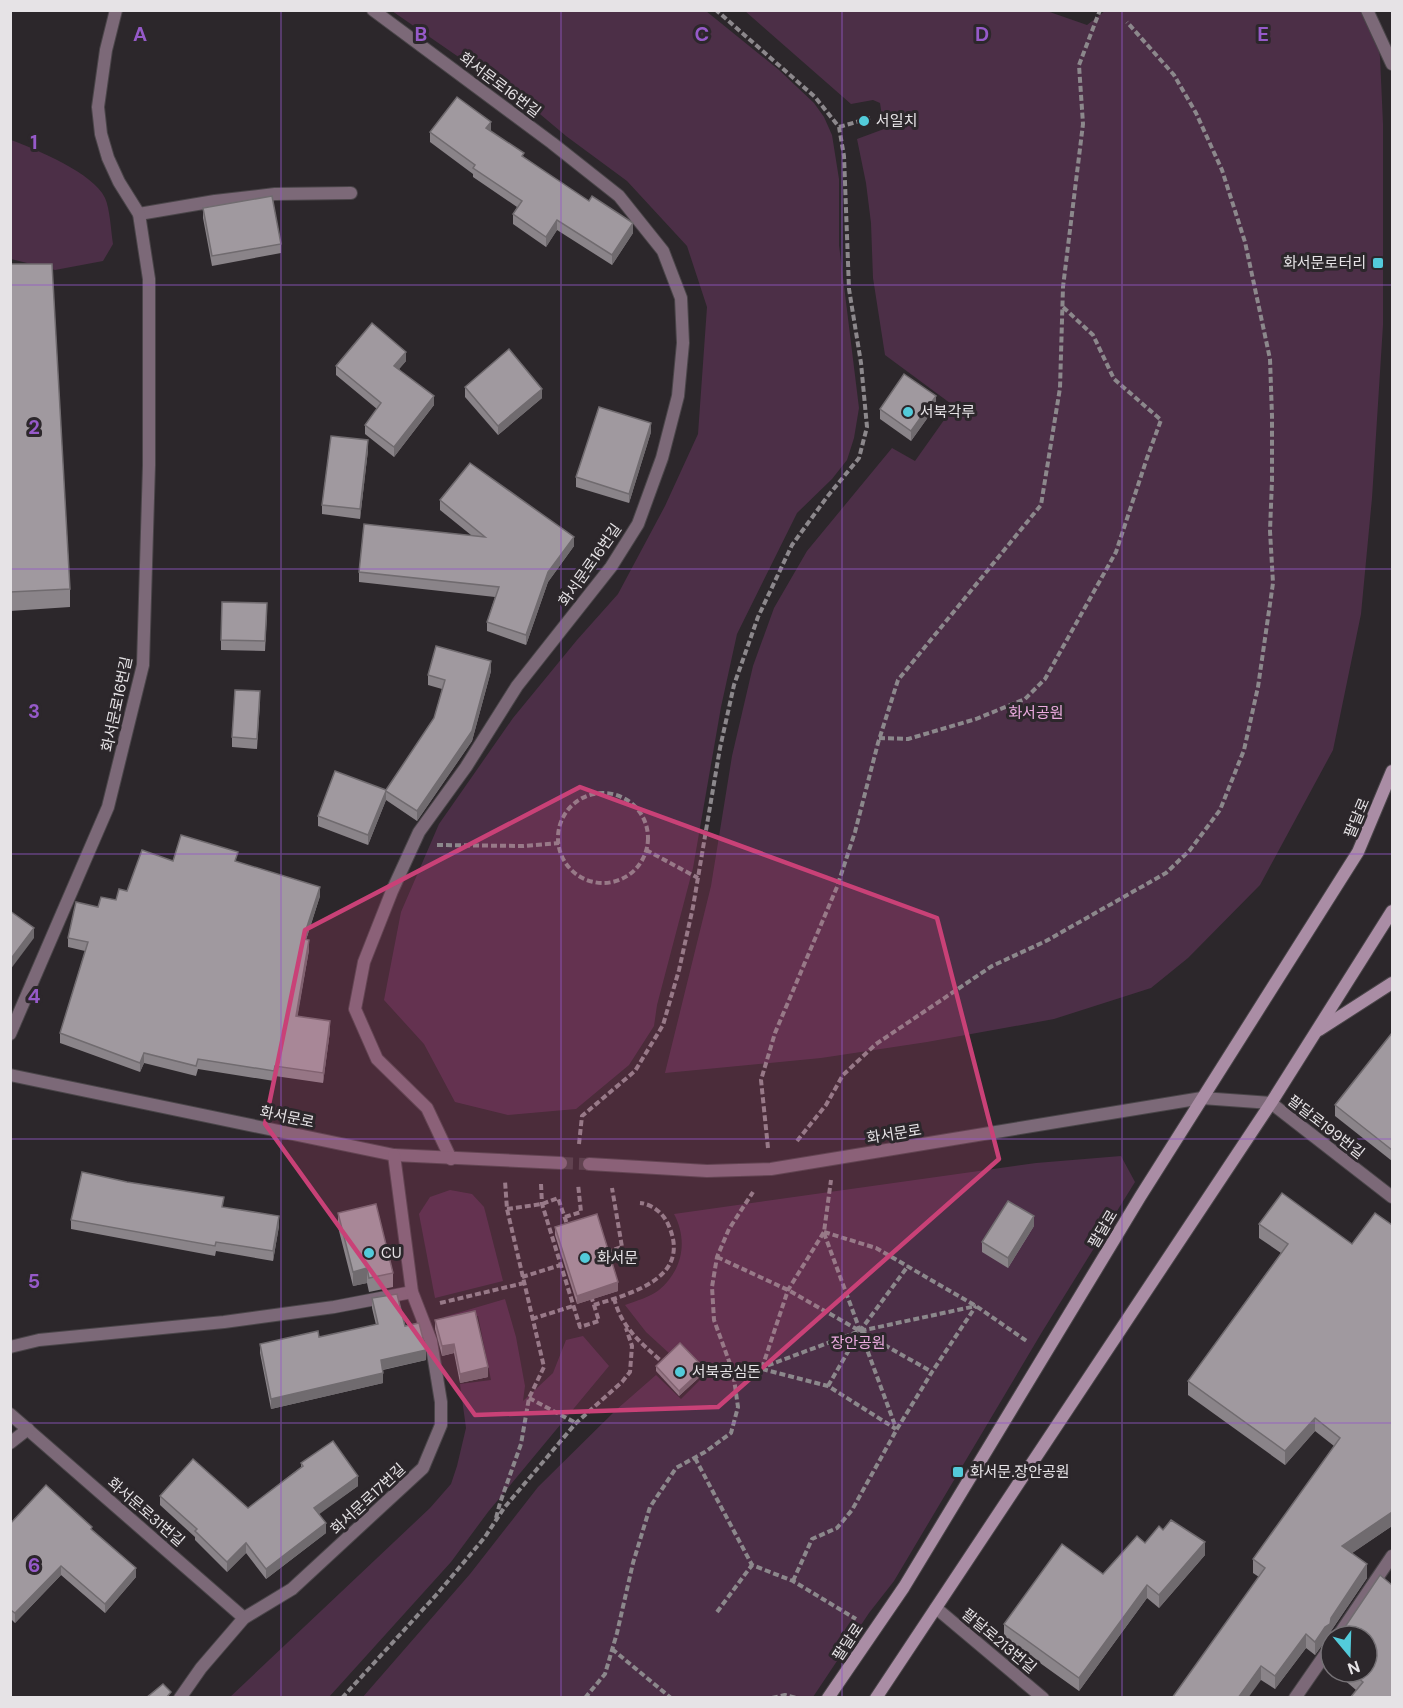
<svg xmlns="http://www.w3.org/2000/svg" width="1403" height="1708" viewBox="0 0 1403 1708" font-family="'DM Sans','Noto Sans KR',sans-serif">
	<rect width="100%" height="100%" fill="#2c272b"/>
	<g fill="#4c2f47">
		<polygon points="1044,10 1087,25 1105,11 1372,11 1380,57 1383,124 1383,325 1372,498 1361,614 1333,750 1260,885 1188,958 1151,988 1054,1019 927,1042 821,1058 665,1073 711,886 732,756 753,666 774,608 807,551 892,448 915,461 954,406 885,355 873,278 871,223 866,183 857,139 884,129 880,103 873,100 851,104 745,11"/>
		<polygon points="392,11 706,11 779,70 814,103 824,117 832,135 839,179 839,245 859,408 854,438 847,460 832,479 797,513 737,634 721,707 693,868 657,1005 654,1026 629,1065 576,1109 508,1115 455,1102 424,1044 384,1000 401,912 439,824 513,718 577,640 618,594 665,506 698,434 707,307 687,246 627,181 566,136 534,109"/>
		<path d="M11,140C35,149 94,173 105,198C110,209 111,231 113,244L103,261L55,270L11,259Z"/>
		<path d="M1121,1156L1135,1182L1042,1332L894,1581L869,1613L813,1697L362,1698L470,1574L538,1487L616,1410L656,1375L681,1399L707,1373L681,1346L670,1354L646,1332L625,1305C636,1301 650,1297 659,1290C683,1270 688,1240 674,1214L1036,1163Z"/>
		<polygon points="450,1190 472,1194 484,1207 503,1281 435,1298 419,1214 430,1197"/>
		<polygon points="505,1299 516,1337 525,1386 523,1401 553,1373 566,1340 583,1336 609,1366 488,1512 451,1562 329,1697 229,1698 430,1508 451,1484 457,1466 466,1428 460,1384 491,1380 478,1316 448,1326 444,1317"/>
	</g>
	<g fill="none" stroke-linecap="round" stroke-linejoin="round">
		<polyline stroke="#484347" stroke-width="12" stroke-dasharray="12 6" stroke-linecap="butt" points="561,1163 589,1164"/>
		<g stroke="#4a4549" stroke-width="14">
			<polyline id="pedestrian" points="10,1347 39,1340 224,1322 334,1307 412,1292"/>
		</g>
		<g stroke="#4a4549" stroke-width="14">
			<g id="minor">
				<polyline points="373,10 552,143 619,196 663,251 681,298 683,343 678,396 662,458 638,524 611,567 517,686 466,767 419,832 392,891 364,962 355,1009 377,1059 427,1108 451,1159"/>
				<polyline points="1367,10 1392,64"/>
				<polyline points="139,214 215,201 275,194 351,193"/>
				<polyline points="10,1034 108,807 143,665 149,465 149,279 139,214 119,182 108,158 101,134 98,107 106,50 116,10"/>
				<polyline points="10,1075 394,1155 561,1163"/>
				<polyline points="589,1164 707,1171 771,1169 1202,1098 1271,1103 1392,1197"/>
				<polyline points="10,1414 244,1618"/>
				<polyline points="10,1443 28,1429"/>
				<polyline points="936,1608 1043,1698"/>
				<polyline points="1338,1636 1392,1556"/>
				<polyline points="180,1698 201,1668 244,1618 292,1589 423,1468 441,1425 441,1402 431,1341 412,1292 394,1155"/>
				<polyline points="1295,1698 1331,1646"/>
			</g>
		</g>
		<g stroke="#4a4549" stroke-width="14">
			<g id="secondary">
				<polyline points="1319,1030 1392,983"/>
				<polyline points="828,1698 904,1587 1140,1197 1358,852 1392,771"/>
				<polyline points="876,1698 1271,1103 1392,911"/>
			</g>
		</g>
		<g stroke="#8c888c" stroke-width="4" stroke-dasharray="6 3" stroke-linecap="butt">
			<polyline points="839,127 870,118"/>
			<polyline points="879,738 908,739 976,719 1025,699 1045,679 1116,552 1147,458 1161,420 1114,379 1093,335 1063,307"/>
			<circle cx="603" cy="838" r="45"/>
			<polyline points="437,845 523,846 559,843"/>
			<polyline points="646,850 698,878"/>
			<polyline points="797,1141 826,1105 843,1075 876,1044 992,966 1046,941 1166,873 1190,850 1220,810 1244,750 1258,687 1273,583 1270,531 1272,480 1272,416 1270,359 1245,242 1222,170 1196,113 1174,75 1127,22"/>
			<polyline points="579,1144 582,1116 635,1071 663,1025 679,970 693,907 720,748 734,685 758,617 792,545 827,497 859,458 867,427 861,363 849,289 844,156 839,127 815,97 716,10"/>
			<polyline points="768,1148 761,1080 775,1033 837,887 855,832 878,743 898,680 1041,505 1060,388 1063,287 1083,124 1079,65 1100,10"/>
			<polyline points="541,1184 542,1204 580,1327 599,1321 592,1299"/>
			<polyline points="507,1209 542,1204 558,1198 568,1227"/>
			<polyline points="565,1217 581,1212 578,1184"/>
			<polyline points="824,1232 876,1248 976,1306 1028,1342"/>
			<polyline points="824,1233 896,1428"/>
			<polyline points="606,1252 622,1247 612,1188"/>
			<polyline points="717,1257 788,1290 932,1372"/>
			<polyline points="522,1277 564,1264"/>
			<path d="M614,1298C621,1327 640,1342 661,1361"/>
			<polyline points="440,1303 524,1283"/>
			<path d="M594,1305C632,1293 693,1278 668,1224C663,1213 652,1204 640,1203"/>
			<polyline points="532,1319 573,1306"/>
			<polyline points="762,1368 788,1290 824,1232 831,1180"/>
			<polyline points="762,1369 828,1386 896,1429"/>
			<polyline points="734,1378 860,1331 976,1306"/>
			<polyline points="828,1386 860,1331 908,1266"/>
			<polyline points="529,1398 576,1423"/>
			<polyline points="695,1458 752,1565 793,1581 856,1619"/>
			<polyline points="496,1518 500,1503 521,1444 529,1398 544,1367 507,1209 505,1181"/>
			<polyline points="793,1581 812,1539 837,1528 852,1510 897,1429 932,1372 976,1306"/>
			<polyline points="717,1612 752,1565"/>
			<polyline points="612,1649 671,1698"/>
			<polyline points="342,1698 438,1593 485,1537 504,1508 576,1423 622,1382 630,1372 632,1346 626,1328"/>
			<polyline points="585,1698 605,1674 617,1633 633,1563 650,1507 676,1468 705,1452 731,1433 738,1407 733,1372 714,1320 712,1287 717,1257 729,1229 753,1192"/>
			<polyline points="772,1698 785,1695 796,1698"/>
		</g>
		<use href="#pedestrian" stroke="#7c6978" stroke-width="12"/>
		<use href="#minor" stroke="#7c6978" stroke-width="12"/>
		<use href="#secondary" stroke="#aa8da5" stroke-width="12"/>
	</g>
	<g fill="#8a8489">
		<polygon points="491,131 524,157 633,233 612,265 557,230 546,247 513,224 513,214 517,207 473,177 473,174 430,142 430,132"/>
		<polygon points="203,208 281,244 281,253 212,266 203,218"/>
		<polygon points="10,264 70,589 70,607 10,611"/>
		<polygon points="406,361 399,369 434,405 394,457 365,434 365,425 377,409 336,375 336,366"/>
		<polygon points="465,387 542,398 498,435 465,397"/>
		<polygon points="936,406 911,441 880,419 880,409"/>
		<polygon points="651,432 629,503 576,487 576,477"/>
		<polygon points="368,450 360,519 322,514 322,505"/>
		<polygon points="440,500 574,546 548,582 526,645 487,631 487,622 495,597 359,582 359,572 471,535 440,510"/>
		<polygon points="267,613 265,651 221,650 221,640"/>
		<polygon points="491,671 472,741 417,821 386,800 368,845 318,826 318,816 386,790 434,718 442,689 428,685 428,675"/>
		<polygon points="260,701 257,749 232,747 232,737"/>
		<polygon points="173,861 238,862 320,896 306,940 309,950 297,1017 330,1031 323,1083 275,1076 274,1081 198,1069 196,1076 144,1063 140,1072 60,1043 60,1033 85,951 68,947 68,938 98,907 116,900"/>
		<polygon points="1392,1033 1392,1161 1335,1116 1335,1105"/>
		<polygon points="224,1207 279,1226 273,1261 216,1251 215,1256 71,1229 71,1220"/>
		<polygon points="338,1213 393,1273 393,1287 369,1292 367,1283 353,1286 338,1227"/>
		<polygon points="1259,1224 1352,1244 1392,1225 1392,1526 1352,1553 1367,1578 1331,1631 1330,1638 1325,1641 1315,1655 1306,1648 1275,1689 1261,1680 1259,1577 1253,1573 1253,1559 1334,1446 1315,1431 1285,1465 1188,1395 1188,1381 1281,1253 1259,1238"/>
		<polygon points="1034,1226 1008,1268 982,1252 982,1242"/>
		<polygon points="555,1227 618,1291 577,1304 555,1235"/>
		<polygon points="372,1298 405,1326 426,1360 383,1370 383,1383 271,1409 260,1353 260,1344 319,1337 376,1325 372,1308"/>
		<polygon points="435,1320 488,1377 460,1383 454,1353 442,1356 435,1329"/>
		<polygon points="656,1366 704,1373 679,1396 656,1371"/>
		<polygon points="301,1463 358,1486 318,1514 326,1533 266,1579 246,1553 227,1572 195,1540 195,1537 160,1505 160,1496 248,1508 301,1467"/>
		<polygon points="10,1524 92,1530 136,1577 105,1613 61,1575 15,1623 12,1620"/>
		<polygon points="1163,1530 1205,1555 1159,1608 1147,1598 1079,1691 1004,1637 1004,1624 1103,1574"/>
		<polygon points="1345,1627 1392,1698 1356,1690 1335,1672 1367,1672"/>
		<polygon points="1331,1647 1331,1669 1327,1666 1327,1652"/>
	</g>
	<g fill="#706b6f">
		<polygon points="491,122 491,131 486,128"/>
		<polygon points="557,220 557,230 546,247 546,237"/>
		<polygon points="633,223 633,233 612,265 612,255"/>
		<polygon points="406,352 406,361 394,375 394,366"/>
		<polygon points="542,389 542,398 498,435 498,426"/>
		<polygon points="434,396 434,405 394,457 394,447"/>
		<polygon points="936,396 936,406 911,441 911,431"/>
		<polygon points="651,423 651,432 629,503 629,494"/>
		<polygon points="368,440 368,450 360,519 360,509"/>
		<polygon points="574,537 574,546 548,582 526,645 526,635 548,572"/>
		<polygon points="491,661 491,671 472,741 417,821 417,811"/>
		<polygon points="386,791 386,800 368,845 368,835"/>
		<polygon points="320,887 320,896 303,949 303,939"/>
		<polygon points="34,928 34,938 10,970 10,960"/>
		<polygon points="309,940 309,950 296,1026 296,1016"/>
		<polygon points="330,1021 330,1031 323,1083 323,1073"/>
		<polygon points="144,1053 144,1063 140,1072 140,1063"/>
		<polygon points="279,1216 279,1226 273,1261 273,1251"/>
		<polygon points="1034,1216 1034,1226 1008,1268 1008,1258"/>
		<polygon points="367,1268 367,1283 353,1286 353,1272"/>
		<polygon points="618,1282 618,1291 577,1304 577,1296"/>
		<polygon points="454,1344 454,1353 442,1356 442,1346"/>
		<polygon points="426,1350 426,1360 381,1370 381,1360"/>
		<polygon points="488,1367 488,1377 460,1383 460,1374"/>
		<polygon points="704,1368 704,1373 679,1396 679,1391"/>
		<polygon points="383,1373 383,1383 271,1409 271,1399"/>
		<polygon points="1315,1418 1315,1431 1285,1465 1285,1451"/>
		<polygon points="358,1476 358,1486 314,1518 314,1508"/>
		<polygon points="1392,1512 1392,1526 1342,1560 1342,1546"/>
		<polygon points="326,1523 326,1533 266,1579 266,1569"/>
		<polygon points="1205,1542 1205,1555 1159,1608 1159,1595"/>
		<polygon points="246,1543 246,1553 227,1572 227,1562"/>
		<polygon points="1367,1564 1367,1578 1331,1631 1330,1638 1325,1641 1315,1655 1315,1642"/>
		<polygon points="61,1566 61,1575 15,1623 15,1613"/>
		<polygon points="136,1568 136,1577 105,1613 105,1604"/>
		<polygon points="1147,1585 1147,1598 1079,1691 1079,1678"/>
		<polygon points="12,1611 12,1620 10,1622 10,1613"/>
		<polygon points="1306,1634 1306,1648 1275,1689 1275,1676"/>
		<polygon points="1261,1666 1261,1680 1248,1698 1238,1698"/>
	</g>
	<g fill="#a0999f" stroke="#706b6f" stroke-width="1.5">
		<polygon points="457,97 491,122 486,128 524,153 522,156 589,201 592,196 633,223 612,255 557,220 546,237 513,214 522,201 473,168 475,165 430,132"/>
		<polygon points="272,196 281,244 212,256 203,208"/>
		<polygon points="10,264 52,264 70,589 10,592"/>
		<polygon points="372,323 406,352 394,366 434,396 394,447 365,425 381,403 336,366"/>
		<polygon points="509,349 542,389 498,426 465,387"/>
		<polygon points="904,374 936,396 911,431 880,409"/>
		<polygon points="599,407 651,423 629,494 576,477"/>
		<polygon points="331,436 368,440 360,509 322,505"/>
		<polygon points="470,463 574,537 548,572 526,635 487,622 499,587 359,572 364,524 485,537 440,500"/>
		<polygon points="222,602 267,603 265,641 221,640"/>
		<polygon points="436,646 491,661 472,731 417,811 386,791 368,835 318,816 335,771 386,790 434,718 445,680 428,675"/>
		<polygon points="235,690 260,691 257,739 232,737"/>
		<polygon points="181,835 238,852 235,861 320,887 303,939 309,940 296,1016 330,1021 323,1073 275,1066 274,1071 198,1059 196,1066 144,1053 140,1063 60,1033 88,942 68,938 76,902 98,907 101,897 116,900 119,889 127,891 142,850 173,861"/>
		<polygon points="10,911 34,928 10,960"/>
		<polygon points="1392,1033 1392,1150 1335,1105"/>
		<polygon points="82,1172 127,1182 224,1197 222,1207 279,1216 273,1251 216,1242 215,1246 71,1220"/>
		<polygon points="1282,1193 1352,1244 1375,1213 1392,1225 1392,1512 1342,1546 1367,1564 1331,1618 1330,1624 1325,1627 1315,1642 1306,1634 1275,1676 1261,1666 1238,1698 1172,1698 1265,1568 1253,1559 1340,1438 1315,1418 1285,1451 1188,1381 1288,1244 1259,1224"/>
		<polygon points="1008,1201 1034,1216 1008,1258 982,1242"/>
		<polygon points="376,1204 393,1273 369,1278 367,1268 353,1272 338,1213"/>
		<polygon points="597,1214 618,1282 577,1296 555,1227"/>
		<polygon points="397,1294 405,1326 419,1323 426,1350 381,1360 383,1373 271,1399 260,1344 318,1331 319,1337 378,1324 372,1298"/>
		<polygon points="475,1311 488,1367 460,1374 454,1344 442,1346 435,1320"/>
		<polygon points="680,1343 704,1368 679,1391 656,1366"/>
		<polygon points="333,1441 358,1476 314,1508 326,1523 266,1569 246,1543 227,1562 195,1531 197,1529 160,1496 193,1459 248,1508 303,1466 301,1463"/>
		<polygon points="46,1485 92,1527 91,1529 136,1568 105,1604 61,1566 15,1613 12,1611 10,1613 10,1524"/>
		<polygon points="1171,1520 1205,1542 1159,1595 1147,1585 1079,1678 1004,1624 1062,1544 1103,1574 1137,1536 1145,1543 1159,1526 1163,1530"/>
		<polygon points="1380,1575 1392,1585 1392,1698 1350,1698 1363,1682 1351,1672 1367,1672 1367,1636 1338,1636 1339,1630 1345,1627"/>
		<polygon points="1331,1647 1331,1655 1327,1652"/>
		<polygon points="163,1684 171,1692 166,1698 146,1698"/>
	</g>
	<path fill="#c94177" fill-opacity="0.2" stroke="#c94177" stroke-width="4.5" stroke-linejoin="round" d="M580,787L937,918L999,1159L718,1407L475,1415L265,1124L305,930Z"/>
	<path fill="none" stroke="#965ac9" stroke-width="1.5" stroke-opacity="0.55" d="M281,10V1698M561,10V1698M842,10V1698M1122,10V1698M10,285H1392M10,569H1392M10,854H1392M10,1139H1392M10,1423H1392"/>
	<g fill="#53cbda" stroke="#2c272b" stroke-width="2">
		<circle cx="864" cy="121" r="6"/>
		<rect x="1372" y="257" width="12" height="12" rx="3"/>
		<circle cx="908" cy="412" r="6"/>
		<circle cx="369" cy="1253" r="6"/>
		<circle cx="585" cy="1258" r="6"/>
		<circle cx="680" cy="1372" r="6"/>
		<rect x="952" y="1466" width="12" height="12" rx="3"/>
	</g>
	<g text-anchor="middle" dominant-baseline="central" stroke-width="6" stroke-linejoin="round" paint-order="stroke">
		<g font-size="15" fill="#e6e3e6" stroke="#2c272b">
			<text transform="translate(500 85) rotate(37)">화서문로16번길</text>
			<text transform="translate(590 565) rotate(-55)">화서문로16번길</text>
			<text transform="translate(117 704) rotate(-78)">화서문로16번길</text>
			<text transform="translate(1357 818) rotate(-67)">팔달로</text>
			<text transform="translate(287 1117) rotate(12)">화서문로</text>
			<text transform="translate(1326 1127) rotate(38)">팔달로199번길</text>
			<text transform="translate(894 1134) rotate(-9)">화서문로</text>
			<text transform="translate(1103 1229) rotate(-59)">팔달로</text>
			<text transform="translate(368 1499) rotate(-43)">화서문로17번길</text>
			<text transform="translate(146 1512) rotate(41)">화서문로31번길</text>
			<text transform="translate(999 1641) rotate(40)">팔달로213번길</text>
			<text transform="translate(848 1642) rotate(-56)">팔달로</text>
		</g>
		<g font-size="15" fill="#e6e3e6" stroke="#2c272b" text-anchor="start">
			<text x="876" y="121">서일치</text>
			<text x="1366" y="263" text-anchor="end">화서문로터리</text>
			<text x="920" y="412">서북각루</text>
			<text x="381" y="1253">CU</text>
			<text x="597" y="1258">화서문</text>
			<text x="692" y="1372">서북공심돈</text>
			<text x="970" y="1472">화서문.장안공원</text>
		</g>
		<g font-size="15" fill="#ebabdf" stroke="#2c272b">
			<text x="1036" y="713">화서공원</text>
			<text x="858" y="1343">장안공원</text>
		</g>
	</g>
	<g font-size="20" text-anchor="middle" font-weight="bold" fill="#965ac9" stroke="#2c272b" stroke-width="6" stroke-linejoin="round" paint-order="stroke">
		<text x="140" y="41">A</text>
		<text x="421" y="41">B</text>
		<text x="702" y="41">C</text>
		<text x="982" y="41">D</text>
		<text x="1263" y="41">E</text>
		<text x="34" y="149">1</text>
		<text x="34" y="434">2</text>
		<text x="34" y="718">3</text>
		<text x="34" y="1003">4</text>
		<text x="34" y="1288">5</text>
		<text x="34" y="1572">6</text>
	</g>
	<rect width="1403" height="1708" fill="none" stroke="#e6e3e6" stroke-width="24"/>
	<g transform="translate(1349 1654) rotate(161)"><circle r="28" fill="#2c272b" stroke="#767276" stroke-width="1.5"/>
	<path d="M0-4.5L10 22L0 15L-10 22Z" fill="#53cbda"/>
	<text y="-9" font-size="16" font-weight="bold" text-anchor="middle" fill="#e6e3e6">N</text>
	</g>
</svg>
